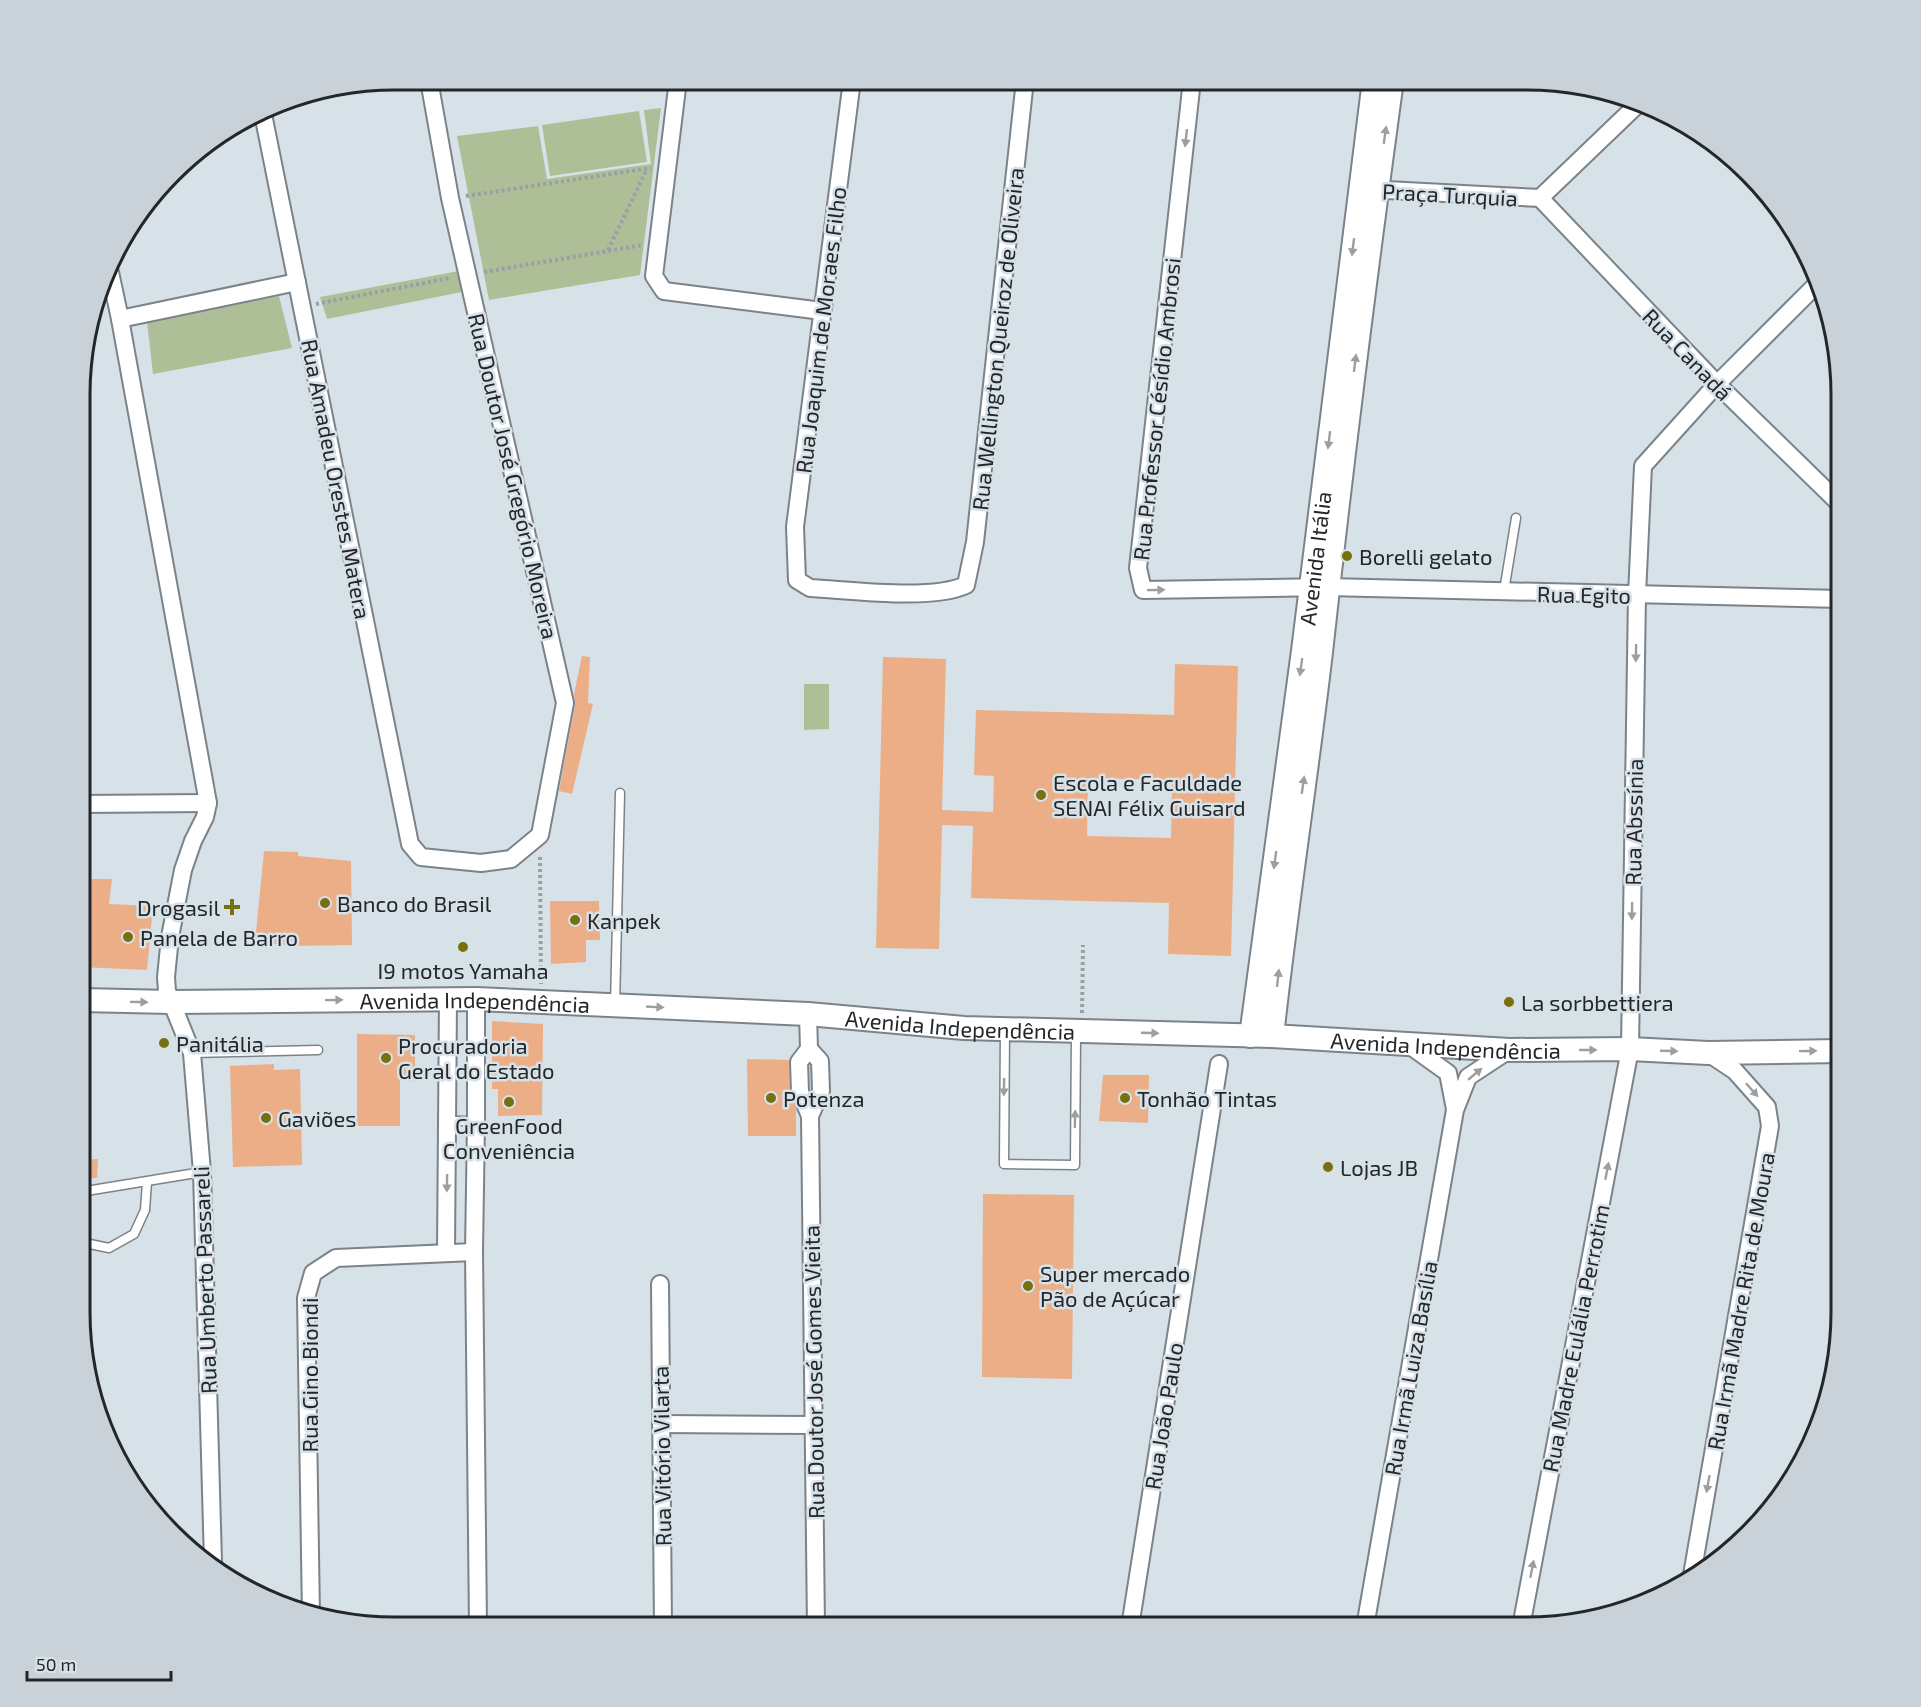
<svg xmlns="http://www.w3.org/2000/svg" width="1921" height="1707" viewBox="0 0 1921 1707" font-family="'Exo 2',sans-serif">
	<rect width="100%" height="100%" fill="#d7e1e8"/>
	<g fill="#aebf97">
		<polygon points="661,108 640,275 489,300 457,136 538,126 547,179 651,164 644,110"/>
		<polygon points="639,111 647,162 550,176 542,125"/>
		<polygon points="459,271 462,292 327,319 320,297"/>
		<polygon points="279,296 292,348 153,374 147,321"/>
		<polygon points="804,684 829,684 829,729 804,730"/>
	</g>
	<g fill="#ecae86" fill-rule="evenodd">
		<polygon points="582,656 590,657 588,703 593,704 572,794 559,791 575,705 574,694"/>
		<path d="M883,657L946,659L942,810L993,812L994,776L974,775L976,710L1174,715L1175,664L1238,666L1231,956L1168,954L1169,903L971,898L973,826L942,825L939,949L876,948ZM1088,778L1172,780L1171,838L1087,836Z"/>
		<polygon points="264,851 298,852 298,856 351,861 352,945 294,946 255,942"/>
		<polygon points="81,879 112,879 109,904 153,906 147,970 81,967"/>
		<polygon points="550,901 599,901 600,940 586,940 586,962 551,964"/>
		<polygon points="492,1021 543,1024 542,1115 498,1116 498,1089 492,1089"/>
		<polygon points="357,1034 415,1035 415,1081 400,1081 400,1126 357,1126"/>
		<polygon points="747,1059 789,1060 790,1092 796,1109 796,1136 748,1136"/>
		<polygon points="274,1064 274,1070 300,1069 302,1165 233,1167 230,1066"/>
		<polygon points="1103,1075 1149,1075 1148,1123 1099,1121"/>
		<polygon points="98,1159 97,1178 80,1178 81,1160"/>
		<polygon points="983,1194 1074,1195 1072,1379 982,1377"/>
	</g>
	<g fill="none" stroke-linecap="round" stroke-linejoin="round">
		<g stroke="#7b838a" stroke-width="11">
			<g id="service">
				<polyline points="1504,591 1516,518"/>
				<polyline points="615,1005 620,793"/>
				<polyline points="1005,1029 1004,1164 1075,1165 1076,1034"/>
				<polyline points="192,1053 318,1050"/>
				<polyline points="448,1121 476,1121"/>
				<polyline points="80,1192 202,1172"/>
				<polyline points="80,1242 109,1248 134,1234 145,1210 147,1182"/>
			</g>
		</g>
		<g stroke="#7b838a" stroke-width="20">
			<g id="minor">
				<polyline points="678,80 654,276 664,291 822,311"/>
				<path d="M852,80L795,527L797,580L810,588C850,590 932,601 966,585L975,542L1025,80"/>
				<polyline points="1192,80 1138,568 1143,590 1327,587 1841,599"/>
				<polyline points="263,114 410,844 421,857 481,863 511,859 540,835 565,703 450,198 429,80"/>
				<polyline points="1367,189 1540,198"/>
				<polyline points="1540,198 1717,384 1841,505"/>
				<polyline points="1540,198 1637,105"/>
				<polyline points="110,272 120,319 208,803 205,817 193,841 183,870 170,937 166,977 167,991 192,1053 202,1172 213,1562"/>
				<polyline points="120,319 297,282"/>
				<polyline points="81,804 208,803"/>
				<polyline points="476,999 476,1121 474,1252 478,1627"/>
				<polyline points="808,1014 809,1049 820,1061 821,1091 810,1116"/>
				<polyline points="1409,1045 1448,1073 1455,1109"/>
				<polyline points="809,1049 799,1062 800,1092 810,1116 816,1627"/>
				<polyline points="446,1252 448,999"/>
				<polyline points="660,1284 663,1627"/>
				<polyline points="661,1424 813,1425"/>
				<polyline points="1692,1575 1770,1126 1767,1107 1735,1071 1708,1053"/>
				<polyline points="311,1616 306,1298 313,1273 336,1258 474,1252"/>
				<polyline points="1130,1627 1219,1064"/>
				<polyline points="1365,1627 1455,1110 1468,1077 1509,1050"/>
				<polyline points="1521,1627 1630,1049 1637,595 1643,466 1717,384 1819,282"/>
			</g>
		</g>
		<g stroke="#7b838a" stroke-width="26">
			<g id="secondary">
				<path id="s1" d="M81,1000L171,1002L476,999L808,1014L964,1028L1272,1036L1509,1050L1630,1049L1708,1053L1841,1051"/>
				<path id="s2" d="M1251,1036L1303,651L1374,80"/>
				<path d="M1272,1036C1286,908 1306,780 1321,652C1342,461 1366,270 1392,80"/>
			</g>
		</g>
		<g stroke="#98a0a5" stroke-width="4" stroke-dasharray="3 3" stroke-linecap="butt">
			<polyline points="466,196 651,168"/>
			<polyline points="608,250 647,169"/>
			<polyline points="484,272 643,245"/>
			<polyline points="316,304 450,278"/>
			<polyline points="540,857 541,984"/>
			<polyline points="1082,1013 1083,945"/>
		</g>
		<use href="#service" stroke="#fff" stroke-width="8"/>
		<use href="#minor" stroke="#fff" stroke-width="16"/>
		<use href="#secondary" stroke="#fff" stroke-width="22"/>
	</g>
	<defs><path id="oneway-solid" d="M-6-.8H1V-3.2L6.5 0L1 3.2V.8H-6Z" transform="scale(1.5)"/></defs>
	<g fill="#9c9e9f">
		<use href="#oneway-solid" transform="translate(1385 135) rotate(-82)"/>
		<use href="#oneway-solid" transform="translate(1186 138) rotate(96)"/>
		<use href="#oneway-solid" transform="translate(1353 247) rotate(97)"/>
		<use href="#oneway-solid" transform="translate(1355 363) rotate(-83)"/>
		<use href="#oneway-solid" transform="translate(1329 440) rotate(97)"/>
		<use href="#oneway-solid" transform="translate(1156 590) rotate(-1)"/>
		<use href="#oneway-solid" transform="translate(1636 653) rotate(91)"/>
		<use href="#oneway-solid" transform="translate(1301 667) rotate(98)"/>
		<use href="#oneway-solid" transform="translate(1303 785) rotate(-82)"/>
		<use href="#oneway-solid" transform="translate(1275 860) rotate(98)"/>
		<use href="#oneway-solid" transform="translate(1632 911) rotate(91)"/>
		<use href="#oneway-solid" transform="translate(1278 978) rotate(-84)"/>
		<use href="#oneway-solid" transform="translate(334 1000) rotate(-1)"/>
		<use href="#oneway-solid" transform="translate(139 1002) rotate(1)"/>
		<use href="#oneway-solid" transform="translate(655 1007) rotate(3)"/>
		<use href="#oneway-solid" transform="translate(1150 1033) rotate(2)"/>
		<use href="#oneway-solid" transform="translate(1588 1050)"/>
		<use href="#oneway-solid" transform="translate(1669 1051) rotate(2)"/>
		<use href="#oneway-solid" transform="translate(1808 1051) rotate(-1)"/>
		<use href="#oneway-solid" transform="translate(1475 1074) rotate(-40)"/>
		<use href="#oneway-solid" transform="translate(1004 1087) rotate(91)"/>
		<use href="#oneway-solid" transform="translate(1752 1090) rotate(48)"/>
		<use href="#oneway-solid" transform="translate(1075 1119) rotate(-89)"/>
		<use href="#oneway-solid" transform="translate(1607 1171) rotate(-79)"/>
		<use href="#oneway-solid" transform="translate(447 1183) rotate(91)"/>
		<use href="#oneway-solid" transform="translate(1708 1484) rotate(100)"/>
		<use href="#oneway-solid" transform="translate(1532 1569) rotate(-79)"/>
	</g>
	<g fill="#787010" stroke="#d7e1e8" stroke-width="2">
		<circle cx="1347" cy="556" r="6"/>
		<circle cx="1041" cy="795" r="6"/>
		<circle cx="325" cy="903" r="6"/>
		<path d="M229 898h6v6h6v6h-6v6h-6v-6h-6v-6h6z"/>
		<circle cx="575" cy="920" r="6"/>
		<circle cx="128" cy="937" r="6"/>
		<circle cx="463" cy="947" r="6"/>
		<circle cx="1509" cy="1002" r="6"/>
		<circle cx="164" cy="1043" r="6"/>
		<circle cx="386" cy="1058" r="6"/>
		<circle cx="771" cy="1098" r="6"/>
		<circle cx="1125" cy="1098" r="6"/>
		<circle cx="509" cy="1102" r="6"/>
		<circle cx="266" cy="1118" r="6"/>
		<circle cx="1328" cy="1167" r="6"/>
		<circle cx="1028" cy="1286" r="6"/>
	</g>
	<g text-anchor="middle" dominant-baseline="central" stroke-width="5" stroke-linejoin="round" paint-order="stroke">
		<g font-size="22" fill="#24272a" stroke="#d7e1e8">
			<text transform="translate(1450 194) rotate(3)">Praça Turquia</text>
			<text transform="translate(820 330) rotate(-83)">Rua Joaquim de Moraes Filho</text>
			<text transform="translate(997 339) rotate(-84)">Rua Wellington Queiroz de Oliveira</text>
			<text transform="translate(1688 354) rotate(46)">Rua Canadá</text>
			<text transform="translate(1156 409) rotate(-84)">Rua Professor Césídio Ambrosi</text>
			<text transform="translate(514 476) rotate(77)">Rua Doutor José Gregório Moreira</text>
			<text transform="translate(337 479) rotate(79)">Rua Amadeu Orestes Matera</text>
			<text stroke="none"><textPath href="#s2" startOffset="482">Avenida Itália</textPath></text>
			<text transform="translate(1584 594) rotate(1)">Rua Egito</text>
			<text transform="translate(1633 822) rotate(-89)">Rua Abssínia</text>
			<text stroke="none"><textPath href="#s1" startOffset="394">Avenida Independência</textPath></text>
			<text stroke="none"><textPath href="#s1" startOffset="880">Avenida Independência</textPath></text>
			<text stroke="none"><textPath href="#s1" startOffset="1366">Avenida Independência</textPath></text>
			<text transform="translate(204 1280) rotate(-92)">Rua Umberto Passareli</text>
			<text transform="translate(1740 1301) rotate(-80)">Rua Irmã Madre Rita de Moura</text>
			<text transform="translate(1575 1338) rotate(-79)">Rua Madre Eulália Perrotim</text>
			<text transform="translate(1410 1368) rotate(-80)">Rua Irmã Luiza Basília</text>
			<text transform="translate(813 1372) rotate(-91)">Rua Doutor José Gomes Vieita</text>
			<text transform="translate(309 1375) rotate(-90)">Rua Gino Biondi</text>
			<text transform="translate(1163 1416) rotate(-81)">Rua João Paulo</text>
			<text transform="translate(661 1456) rotate(-91)">Rua Vitório Vilarta</text>
		</g>
		<g font-size="22" fill="#24272a" stroke="#d7e1e8" text-anchor="start">
			<text x="1359" y="556">Borelli gelato</text>
			<text x="1053" y="782">Escola e Faculdade<tspan x="1053" dy="25">SENAI Félix Guisard</tspan></text>
			<text x="337" y="903">Banco do Brasil</text>
			<text x="220" y="907" text-anchor="end">Drogasil</text>
			<text x="587" y="920">Kanpek</text>
			<text x="140" y="937">Panela de Barro</text>
			<text x="463" y="970" text-anchor="middle">I9 motos Yamaha</text>
			<text x="1521" y="1002">La sorbbettiera</text>
			<text x="176" y="1043">Panitália</text>
			<text x="398" y="1045">Procuradoria<tspan x="398" dy="25">Geral do Estado</tspan></text>
			<text x="783" y="1098">Potenza</text>
			<text x="1137" y="1098">Tonhão Tintas</text>
			<text x="278" y="1118">Gaviões</text>
			<text x="509" y="1125" text-anchor="middle">GreenFood<tspan x="509" dy="25">Conveniência</tspan></text>
			<text x="1340" y="1167">Lojas JB</text>
			<text x="1040" y="1273">Super mercado<tspan x="1040" dy="25">Pão de Açúcar</tspan></text>
		</g>
	</g>
	<path d="M0 0H1921V1707H0ZM395 90H1526A305 305 0 0 1 1831 395V1312A305 305 0 0 1 1526 1617H395A305 305 0 0 1 90 1312V395A305 305 0 0 1 395 90Z" fill="#c9d2d9" fill-rule="evenodd"/>
	<path fill="none" stroke="#24272a" stroke-width="3" d="M395 90H1526A305 305 0 0 1 1831 395V1312A305 305 0 0 1 1526 1617H395A305 305 0 0 1 90 1312V395A305 305 0 0 1 395 90Z"/>
	<path d="M27 1671v9h144v-9" fill="none" stroke="#24272a" stroke-width="3"/>
	<text x="36" y="1671" font-size="18" fill="#24272a" stroke="#d7e1e8" stroke-width="4.5" paint-order="stroke">50 m</text>
</svg>
